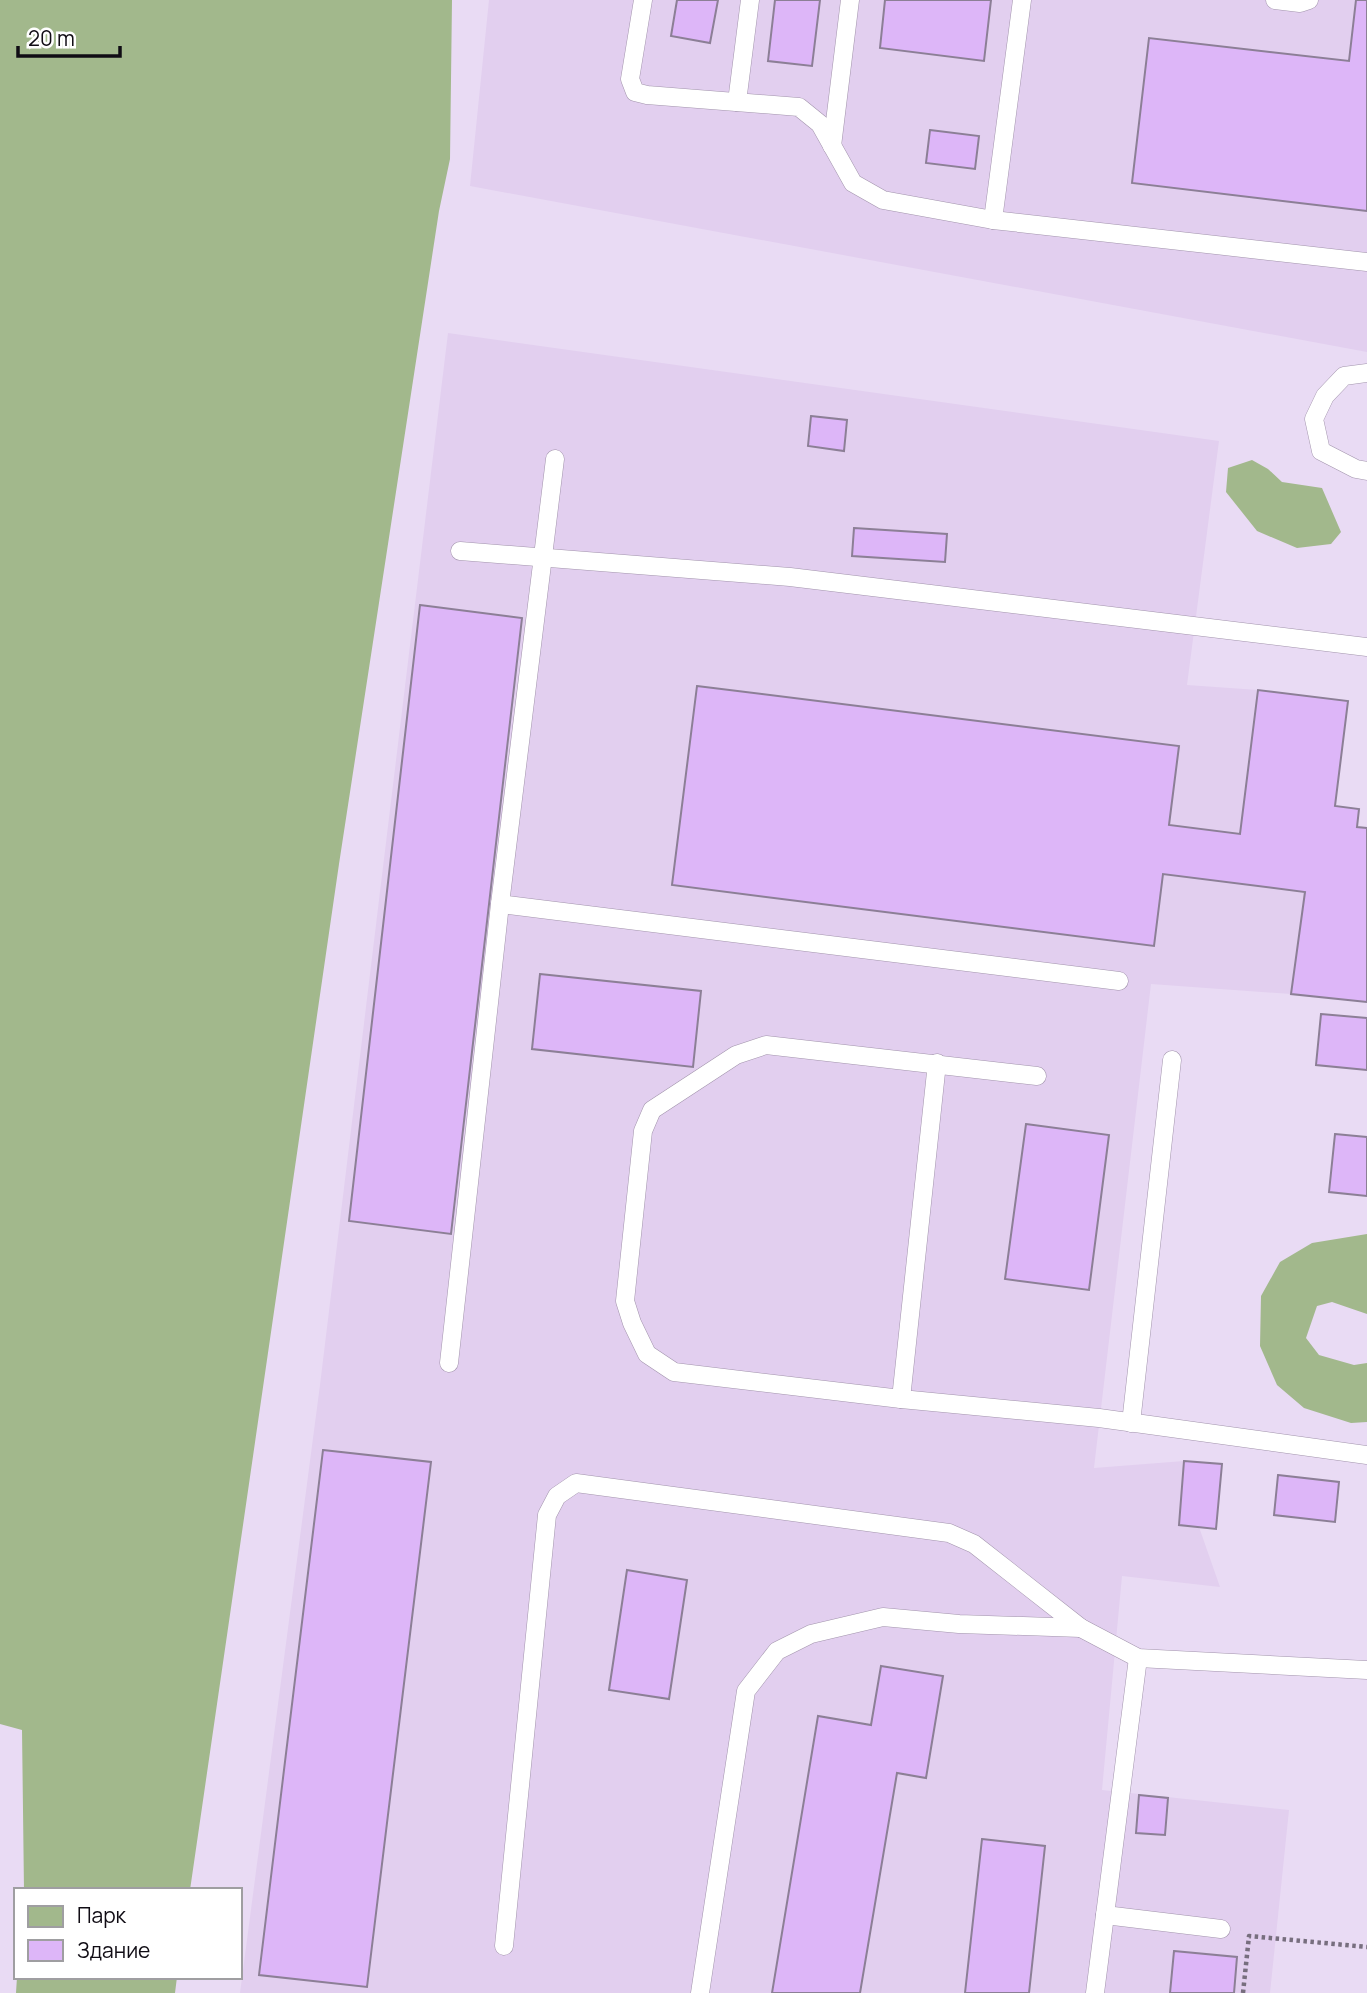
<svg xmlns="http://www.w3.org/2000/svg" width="1367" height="1993" viewBox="0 0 1367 1993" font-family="Manrope,sans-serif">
	<rect width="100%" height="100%" fill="#e9dbf4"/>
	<g fill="#e2cfef">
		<polygon points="489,0 1367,0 1367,352 470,186"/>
		<polygon points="448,333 1219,441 1187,685 1258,690 1240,834 1305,892 1291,994 1151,984 1094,1468 1184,1461 1179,1525 1199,1527 1220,1587 1122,1576 1102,1790 1289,1810 1270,1993 240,1993 320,1385"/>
	</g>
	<g fill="#a2b88c">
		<polygon points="0,0 452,0 450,159 439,211 339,864 190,1890 24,1890 22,1730 0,1724"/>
		<polygon points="1252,460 1268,469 1282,482 1322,488 1341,532 1331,544 1297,548 1257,531 1226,492 1228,468"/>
		<polygon points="1367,1234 1367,1314 1332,1302 1317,1306 1306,1338 1319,1355 1354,1365 1367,1363 1367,1422 1351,1423 1304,1408 1277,1385 1260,1346 1261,1296 1280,1262 1312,1243"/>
		<polygon points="17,1977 177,1977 175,1993 16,1993"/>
	</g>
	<g fill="#ddb6f8" stroke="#8c7f96" stroke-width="2">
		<polygon points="677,0 718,0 710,43 671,36"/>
		<polygon points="775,0 820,0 812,66 768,61"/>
		<polygon points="885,0 991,0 984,61 880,48"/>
		<polygon points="1356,0 1367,0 1367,211 1132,183 1149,38 1349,61"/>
		<polygon points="930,130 979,136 975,169 926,163"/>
		<polygon points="811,416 847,420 844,451 808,446"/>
		<polygon points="854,528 947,534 945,562 852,556"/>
		<polygon points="420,605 522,618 451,1234 349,1221"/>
		<polygon points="697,686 1179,746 1169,825 1240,834 1258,690 1348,701 1335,806 1359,809 1357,827 1367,828 1367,1002 1291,994 1305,892 1163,874 1154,946 672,885"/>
		<polygon points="540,974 701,991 693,1067 532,1049"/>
		<polygon points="1321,1014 1367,1018 1367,1070 1316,1065"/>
		<polygon points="1026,1124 1109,1135 1089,1290 1005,1279"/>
		<polygon points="1335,1134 1367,1137 1367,1196 1329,1192"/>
		<polygon points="323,1450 431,1462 367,1987 259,1975"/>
		<polygon points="1184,1461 1222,1464 1216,1529 1179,1525"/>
		<polygon points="1278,1475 1339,1482 1335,1522 1274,1515"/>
		<polygon points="627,1570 687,1580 669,1699 609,1690"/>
		<polygon points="881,1666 943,1676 926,1778 897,1773 860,1993 772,1993 818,1716 871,1725"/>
		<polygon points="1139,1795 1168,1798 1165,1835 1136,1833"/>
		<polygon points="982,1839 1045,1846 1029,1993 965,1993"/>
		<polygon points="1174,1951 1237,1957 1234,1993 1170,1993"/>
	</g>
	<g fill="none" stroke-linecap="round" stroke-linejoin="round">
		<g stroke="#a294ac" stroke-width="19">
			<g id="lane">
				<polyline points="643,0 630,79 635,92 647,95 799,107 820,124 853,183 883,200 993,220 1367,262"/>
				<polyline points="1275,0 1300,3 1309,0"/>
				<polyline points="737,102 750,0"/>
				<polyline points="832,146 850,0"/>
				<polyline points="993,220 1022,0"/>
				<polyline points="1367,373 1344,376 1325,396 1314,419 1321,451 1356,469 1367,471"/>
				<polyline points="555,459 500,904 1119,981"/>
				<polyline points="460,551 790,577 1367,647"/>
				<polyline points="1037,1076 766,1045 736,1055 652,1110 643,1131 625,1301 632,1323 647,1354 674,1372 901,1399 1099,1418 1367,1455"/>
				<polyline points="449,1363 500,904"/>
				<polyline points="901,1399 937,1063"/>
				<polyline points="1131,1423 1172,1060"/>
				<polyline points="1105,1915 1221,1929"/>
				<polyline points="504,1946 547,1515 557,1496 576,1483 949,1533 974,1544 1081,1628 1138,1658 1367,1670"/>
				<polyline points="700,1993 746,1691 777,1651 811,1634 883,1617 959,1624 1081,1628"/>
				<polyline points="1095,1993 1138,1658"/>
			</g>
		</g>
		<polyline stroke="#776e7e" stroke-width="4.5" stroke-dasharray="3.5 3.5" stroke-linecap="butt" points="1243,1993 1249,1936 1367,1947"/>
		<use href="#lane" stroke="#fff" stroke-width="18"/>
	</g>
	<rect x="14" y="1888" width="228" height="91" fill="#ffffff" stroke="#9f9ea1" stroke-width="2"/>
	<rect x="28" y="1906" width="35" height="21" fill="#a2b88c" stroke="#9f9ea1" stroke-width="2"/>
	<text x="77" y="1923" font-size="21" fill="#100c14">Парк</text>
	<rect x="28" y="1940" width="35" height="21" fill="#ddb6f8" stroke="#9f9ea1" stroke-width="2"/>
	<text x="77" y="1958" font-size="21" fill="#100c14">Здание</text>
	<path d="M18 46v10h102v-10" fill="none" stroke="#100c14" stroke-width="3.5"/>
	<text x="28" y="46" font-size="21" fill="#100c14" stroke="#ffffff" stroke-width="5" paint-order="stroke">20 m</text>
</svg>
